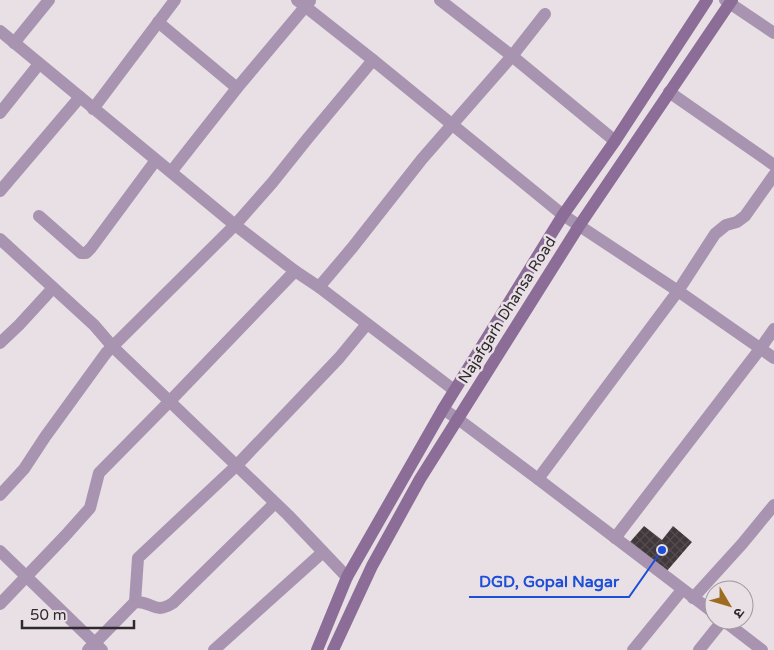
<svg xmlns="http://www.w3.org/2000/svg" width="774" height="650" viewBox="0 0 774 650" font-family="'Varela Round','Noto Sans Devanagari',sans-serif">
	<defs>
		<pattern id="building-cross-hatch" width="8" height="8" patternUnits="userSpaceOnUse" patternTransform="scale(1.25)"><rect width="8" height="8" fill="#41383b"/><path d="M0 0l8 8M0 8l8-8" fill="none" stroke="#544c4f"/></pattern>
	</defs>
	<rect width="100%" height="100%" fill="#e9e0e6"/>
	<polygon fill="url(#building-cross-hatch)" points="644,526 662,540 673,526 692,542 666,572 630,542"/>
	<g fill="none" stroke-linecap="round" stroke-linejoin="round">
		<g stroke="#a894b1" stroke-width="12">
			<polyline points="297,0 373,60 563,215 678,291 774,358"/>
			<polyline points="440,0 512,56 615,141"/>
			<polyline points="725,0 774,33"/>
			<polyline points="158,22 237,88"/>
			<polyline points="0,31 235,225 295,271 319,287 454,390"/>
			<polyline points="14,43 49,0"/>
			<polyline points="669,92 774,165"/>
			<polyline points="93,109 175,0"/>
			<polyline points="0,113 39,64"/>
			<polyline points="171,172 237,88 310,1"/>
			<polyline points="0,191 80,97"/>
			<polyline points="39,216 81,253 86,253 91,248 156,160"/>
			<polyline points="0,239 94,325 113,347 288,515 347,577"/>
			<polyline points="319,287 352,248 422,159 512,56 545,14"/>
			<polyline points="0,343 19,325 53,288"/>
			<polyline points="443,409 458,419 538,479 714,613"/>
			<polyline points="538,479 678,291 715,234 726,225 737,222 745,216 774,175"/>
			<polyline points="0,495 24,469 45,437 106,353 235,225 272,183 308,138 373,60"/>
			<polyline points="615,538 760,349 774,329"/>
			<polyline points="0,551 102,650"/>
			<polyline points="693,598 742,544 774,505"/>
			<polyline points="135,602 138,558 236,466 339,358 367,324"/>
			<polyline points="0,604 65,536 90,508 99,473 170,401 295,271"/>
			<polyline points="723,620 762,650"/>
			<path d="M88,650L135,602C153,601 154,615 173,603L275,503"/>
			<polyline points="214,650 323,552"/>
			<polyline points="633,650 682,590"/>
			<polyline points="699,650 723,620"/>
		</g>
		<g stroke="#8b6d97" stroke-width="12">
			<polyline points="317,650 347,577 443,409 563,215 615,141 707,0"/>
			<polyline points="333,650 372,566 420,479 579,226 732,0"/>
		</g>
	</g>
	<g text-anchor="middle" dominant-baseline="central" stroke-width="5" stroke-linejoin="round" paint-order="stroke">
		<g font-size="15" fill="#2e2a2d" stroke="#e9e0e6">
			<text transform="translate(507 310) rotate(-58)">Najafgarh Dhansa Road</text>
		</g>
	</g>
	<path fill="none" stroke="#1d4ed8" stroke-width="2" d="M662 550L629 597H469"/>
	<circle fill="#1d4ed8" stroke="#e9e0e6" stroke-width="2" cx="662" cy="550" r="5"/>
	<g font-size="16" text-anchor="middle" font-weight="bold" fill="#1d4ed8" stroke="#e9e0e6" stroke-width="5" stroke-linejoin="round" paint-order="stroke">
		<text x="549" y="587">DGD, Gopal Nagar</text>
	</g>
	<g transform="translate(729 605) rotate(128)"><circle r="24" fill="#e9e0e6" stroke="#9e979c"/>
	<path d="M0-4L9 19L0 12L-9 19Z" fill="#9d6c20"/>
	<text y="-8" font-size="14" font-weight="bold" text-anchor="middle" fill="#2e2a2d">उ</text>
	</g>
	<path d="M22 620v8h112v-8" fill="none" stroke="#2e2a2d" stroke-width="2.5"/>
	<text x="30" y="620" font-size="15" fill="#2e2a2d" stroke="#e9e0e6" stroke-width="4" paint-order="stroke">50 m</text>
</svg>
